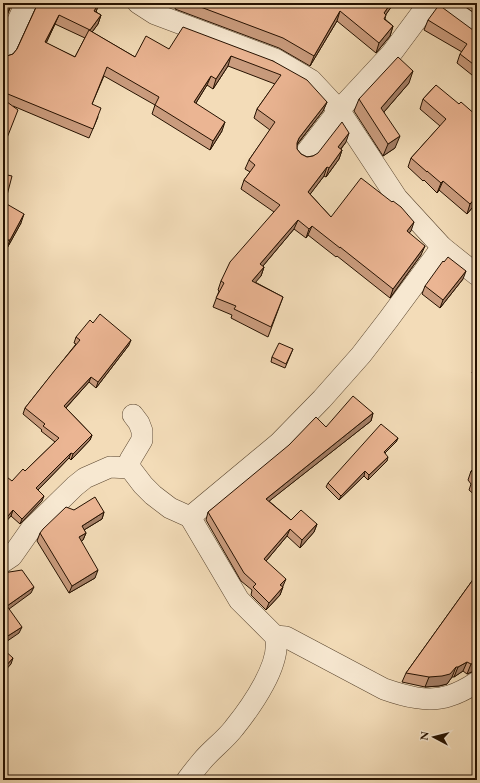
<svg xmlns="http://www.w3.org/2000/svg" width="480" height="783" viewBox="0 0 480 783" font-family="'EB Garamond',serif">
	<rect width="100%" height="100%" fill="#f3dcb8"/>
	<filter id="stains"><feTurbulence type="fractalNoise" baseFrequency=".005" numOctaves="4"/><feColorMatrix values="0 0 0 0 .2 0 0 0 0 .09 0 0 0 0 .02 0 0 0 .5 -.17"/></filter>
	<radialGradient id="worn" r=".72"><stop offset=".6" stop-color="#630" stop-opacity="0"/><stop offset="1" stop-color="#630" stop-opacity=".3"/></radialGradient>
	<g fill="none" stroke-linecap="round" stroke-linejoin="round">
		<g stroke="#58442e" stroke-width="22">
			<g id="street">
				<polyline points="138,3 155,14 275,59 311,80 339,110 397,198 442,247 477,275"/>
				<polyline points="3,53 26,3"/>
				<polyline points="305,154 339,110 391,54 429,3"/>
				<path d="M133,415L139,423L142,431V440L130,460V468L143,485L153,495L170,508L190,517L239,600L275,636C283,662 251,707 234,728C225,740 212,749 202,761C197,767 192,773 187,780"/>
				<polyline points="190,517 279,443 322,399 361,355 388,320 442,247"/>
				<polyline points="3,562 12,556 31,529 75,486 85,478 110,467 130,468"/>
				<path d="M275,636L286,637L384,689C404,696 428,703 449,696C459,693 468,688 477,682"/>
			</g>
		</g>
		<g stroke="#251100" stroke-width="24">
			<polyline id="secondary" points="440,3 477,29"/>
		</g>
		<use href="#street" stroke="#f7e8d1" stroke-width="21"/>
		<use href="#secondary" stroke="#f7e8d1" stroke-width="22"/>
	</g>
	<g fill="#ca9c7e" stroke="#251100" fill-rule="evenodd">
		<path d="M38,3H99L96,12L101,15L98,24L92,32L135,57L169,49L273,61L327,102L323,111L297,145V149L301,154L307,157L313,156L346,142L341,149L342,150L339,159L326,177L324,176L310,194L331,217L411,231L409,233L421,255L390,298L337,256L336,257L308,235L306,238L294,229L263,266L264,267L261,276L255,282L283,297L268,337L231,318L232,315L213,307L219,291L218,290L221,281L274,212L241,189L244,180L250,172L245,169L249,160L270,130L254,118L257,109L275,84L228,66L213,89L207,85L196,103L222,131L210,150L152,114L155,105L104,76L92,104L98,117L89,138L13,106L3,149V55L7,56L13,54L17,49ZM55,24L85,38L75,57L46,43Z"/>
		<polygon points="177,3 394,3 386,14 385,19 393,26 390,36 376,53 337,21 310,66 279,48 175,9"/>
		<polygon points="428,20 477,33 477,79 457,63 460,54 462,52 424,30"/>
		<polygon points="409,83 384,112 395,148 383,156 354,111 359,99"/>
		<polygon points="436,85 477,202 467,214 439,190 437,193 424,180 423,181 408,167 411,158 440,126 420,109 423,99"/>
		<polygon points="5,203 21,223 6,250 5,249"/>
		<polygon points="463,279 440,308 422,294 425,286"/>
		<polygon points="76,337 129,345 96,388 89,382 66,408 92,435 90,440 71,460 69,458 38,490 42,501 20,524 11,516 12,481 25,471 55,442 41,431 42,430 23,414 25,408 76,344 74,343"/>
		<polygon points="293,349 285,368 271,362 272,357"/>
		<polygon points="477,362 477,378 472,373 475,364"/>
		<polygon points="373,413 371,421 269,501 291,520 317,524 314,532 300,548 287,536 266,561 283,586 280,595 266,610 251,595 252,590 241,581 206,520 208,512 326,427"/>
		<polygon points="398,438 396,442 385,453 387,461 368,480 364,476 339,500 326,487 328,483"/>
		<polygon points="477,465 477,497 469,490 471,484 468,480 471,471"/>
		<polygon points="74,510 104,512 102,519 84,530 86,533 83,540 81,541 95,578 69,593 37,541 40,533"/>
		<polygon points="477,574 477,670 476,670 467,674 463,671 454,677 452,677 447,684 439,686 425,687 402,682 406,673"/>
	</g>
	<g fill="#a47f67" stroke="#251100">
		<polygon points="12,3 9,11 3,24 3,22"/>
		<polygon points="99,3 96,12 94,11"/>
		<polygon points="391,3 394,3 380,23 384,13"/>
		<polygon points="340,11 337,21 310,66 314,56"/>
		<polygon points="59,15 55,24 42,52 45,42"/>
		<polygon points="101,15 98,24 87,39 90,30"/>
		<polygon points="393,26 390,36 376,53 379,43"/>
		<polygon points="231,56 228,66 213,89 216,79"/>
		<polygon points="413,71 409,83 377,120 381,108"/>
		<polygon points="211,76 207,85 191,111 194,102"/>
		<polygon points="327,102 323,111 295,147 299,138"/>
		<polygon points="225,122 222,131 210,150 213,141"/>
		<polygon points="349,133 346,142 335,156 338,147"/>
		<polygon points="400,136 395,148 383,156 388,144"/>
		<polygon points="342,150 339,159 326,177 329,168"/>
		<polygon points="327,167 324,176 305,201 308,192"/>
		<polygon points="443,181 439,190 437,193 441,183"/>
		<polygon points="477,196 477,202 467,214 470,204"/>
		<polygon points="24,214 21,223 6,250 10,240"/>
		<polygon points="298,220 294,229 257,273 260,264"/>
		<polygon points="414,222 411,231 403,240 407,231"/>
		<polygon points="312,226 308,235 306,238 309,229"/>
		<polygon points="8,240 5,249 3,252 3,250"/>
		<polygon points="425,246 421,255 390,298 393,289"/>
		<polygon points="264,267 261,276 249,290 252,281"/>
		<polygon points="466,271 463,279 440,308 443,300"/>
		<polygon points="131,340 129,345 96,388 98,382"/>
		<polygon points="91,377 89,382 62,412 64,406"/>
		<polygon points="373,413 371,421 263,506 266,499"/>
		<polygon points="92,435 90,440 71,460 73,454"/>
		<polygon points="398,438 396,442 382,456 384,452"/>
		<polygon points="71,453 69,458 34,494 36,488"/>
		<polygon points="388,457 387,461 368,480 369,475"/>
		<polygon points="365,471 364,476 339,500 341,496"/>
		<polygon points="44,496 42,501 20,524 22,519"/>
		<polygon points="13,510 11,516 3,525 3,522"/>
		<polygon points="104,512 102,519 79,533 82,526"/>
		<polygon points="317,524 314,532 300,548 302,540"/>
		<polygon points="290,529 287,536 261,567 264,559"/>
		<polygon points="86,533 83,540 76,545 79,537"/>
		<polygon points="98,570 95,578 69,593 72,586"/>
		<polygon points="286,579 283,586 277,593 280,585"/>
		<polygon points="34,587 31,593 5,612 7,606"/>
		<polygon points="283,587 280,595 266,610 269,603"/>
		<polygon points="22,627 19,633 3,644 3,639"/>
		<polygon points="13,658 11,664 3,673 3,669"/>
		<polygon points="467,662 463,671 454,677 458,667"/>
		<polygon points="477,662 477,667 476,670 467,674 471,664"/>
		<polygon points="456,667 452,677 447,684 439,686 425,687 429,677"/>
	</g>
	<g fill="#ebb593" stroke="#251100">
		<polygon points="3,3 12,3 3,22"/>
		<polygon points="38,3 99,3 94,11 101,15 90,30 59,15 45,42 75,57 89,30 135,57 146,36 169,49 183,27 273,61 307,80 327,102 299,138 297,143 297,149 301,154 307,157 313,156 318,153 342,122 349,133 338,147 342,150 329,168 327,167 308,192 331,217 361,178 392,202 393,201 401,207 414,222 407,231 425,246 393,289 340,247 340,248 312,226 309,229 298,220 260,264 264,267 252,281 283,297 271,327 234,309 236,306 216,298 224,283 221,281 230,262 280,205 244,180 255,165 249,160 275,122 257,109 281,75 231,56 216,79 211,76 194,102 225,122 213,141 155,105 159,97 107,67 92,104 101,108 93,129 3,92 3,55 7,56 13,54 17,49"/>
		<polygon points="190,3 391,3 384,13 386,15 384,19 393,26 379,43 340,11 314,56 283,38"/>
		<polygon points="439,5 477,33 477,67 460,54 467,44 428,20"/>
		<polygon points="398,57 413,71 381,108 400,136 388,144 359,99"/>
		<polygon points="436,85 459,104 461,102 477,116 477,196 470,204 443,181 441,183 427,171 427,172 411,158 446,119 423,99"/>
		<polygon points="3,99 18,110 3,148"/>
		<polygon points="3,174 12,176 5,203 24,214 10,240 8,240 3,250"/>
		<polygon points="448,257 466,271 443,300 425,286 443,261 444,262"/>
		<polygon points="100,314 131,340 98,382 91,377 64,406 92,435 73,454 71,453 36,488 44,496 22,519 13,510 3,522 3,474 12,481 23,469 25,471 59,438 43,426 45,424 25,408 55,370 80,340 76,337 90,320 93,323"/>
		<polygon points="279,343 293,349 286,364 272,357"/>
		<polygon points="353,396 373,413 266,499 291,520 301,510 317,524 302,540 290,529 264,559 286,579 280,585 283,587 269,603 253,587 256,584 244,573 208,512 289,445 316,417 326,427"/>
		<polygon points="381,424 398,438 384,452 388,457 369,475 365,471 341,496 328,483"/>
		<polygon points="477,465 477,484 472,480 476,476 471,471"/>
		<polygon points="95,497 104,512 82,526 86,533 79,537 98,570 72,586 40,533 43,529 66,507 74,510"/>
		<polygon points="22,570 34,587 7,606 22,627 3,639 3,573"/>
		<polygon points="477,574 477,662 471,664 467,662 458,667 456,667 450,674 442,676 429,677 406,673"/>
		<polygon points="3,649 13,658 3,669"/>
	</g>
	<rect width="480" height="783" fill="none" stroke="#f3dcb8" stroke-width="16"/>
	<rect x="4" y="4" width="472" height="775" fill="none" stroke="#251100" stroke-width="2"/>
	<rect x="8" y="8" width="464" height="767" fill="none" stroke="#251100"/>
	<g transform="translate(434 737) rotate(277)" stroke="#f7e8d1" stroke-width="3" paint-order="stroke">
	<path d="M0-3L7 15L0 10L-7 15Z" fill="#251100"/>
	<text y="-6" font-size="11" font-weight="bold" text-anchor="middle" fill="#251100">N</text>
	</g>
	<rect width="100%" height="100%" filter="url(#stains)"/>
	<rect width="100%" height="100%" fill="url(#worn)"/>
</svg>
